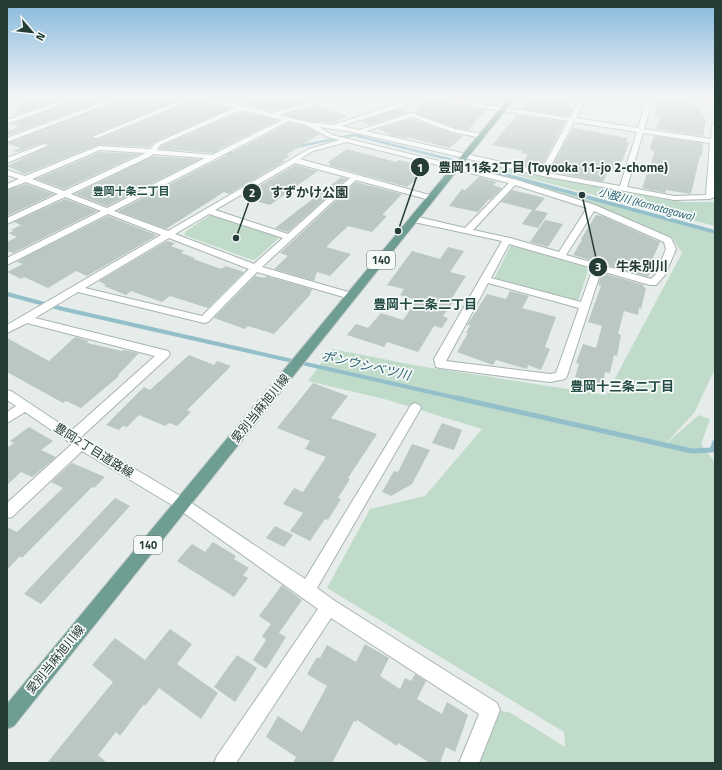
<svg xmlns="http://www.w3.org/2000/svg" width="722" height="770" viewBox="0 0 722 770" font-family="'Titillium Web','Noto Sans JP',sans-serif">
	<rect width="100%" height="100%" fill="#e5ece9"/>
	<g fill="#c0dbc9">
		<polygon points="480,163 661,199 683,202 715,202 715,226 478,165"/>
		<polygon points="475,167 715,234 715,369 694,413 662,447 699,415 710,419 701,444 712,459 715,461 715,763 469,763 490,710 509,712 565,747 564,732 327,588 370,509 425,496 482,429 388,400 308,381 332,349 419,366 606,395 682,253 672,237 611,212 474,169"/>
		<polygon points="209,216 213,216 277,237 278,239 256,259 252,260 184,235 186,231"/>
		<polygon points="511,245 589,268 578,301 494,279"/>
	</g>
	<polygon fill="#93bfcb" points="443,156 715,230 715,234 441,159"/>
	<g fill="none" stroke-linecap="round" stroke-linejoin="round">
		<g stroke="#93bfcb" stroke-width="2.5">
			<polyline points="7,141 17,141"/>
			<polyline points="295,147 354,135 448,159"/>
			<polyline points="208,151 235,154"/>
		</g>
		<polyline stroke="#93bfcb" stroke-width="4" points="7,294 63,309 461,399"/>
		<polyline stroke="#93bfcb" stroke-width="5" points="457,398 692,451 712,450 715,442"/>
	</g>
	<g fill="#bac7c2">
		<polygon points="26,97 68,97 17,115 12,114 21,110 13,108 23,104 15,102"/>
		<polygon points="83,97 114,97 7,136 7,131 19,127 11,124"/>
		<polygon points="127,97 183,98 91,136 91,138 98,139 195,101 229,109 155,142 149,147 98,145 25,174 7,166 50,145 49,144 43,143 17,152 13,151 21,148 7,143"/>
		<polygon points="244,97 285,97 295,101 304,102 272,111 254,107 239,100"/>
		<polygon points="529,97 576,97 569,108 573,108 569,116 520,109"/>
		<polygon points="660,98 701,106 700,114 705,114 704,120 706,120 703,136 656,129 660,117 654,116"/>
		<polygon points="428,101 484,109 486,110 468,130 455,128 413,112"/>
		<polygon points="314,106 348,116 333,123 308,121 285,115"/>
		<polygon points="401,108 410,112 369,125 361,121"/>
		<polygon points="241,112 278,120 212,153 160,149 161,146"/>
		<polygon points="517,115 565,122 541,168 537,169 522,165 528,154 521,153 523,151 492,145"/>
		<polygon points="412,119 451,133 463,136 450,148 406,137 408,139 393,136 378,129"/>
		<polygon points="289,123 305,126 320,134 286,155 290,156 282,161 285,161 229,194 224,192 166,229 118,211"/>
		<polygon points="573,128 628,138 626,142 629,142 622,162 616,161 613,170 609,169 603,182 562,174 563,172 550,170"/>
		<polygon points="654,136 703,143 702,156 700,155 691,194 666,190 665,193 642,188 654,154 654,151 650,150 651,148 650,147"/>
		<polygon points="347,149 396,162 399,160 430,168 407,187 331,166 328,162"/>
		<polygon points="100,152 140,154 64,189 36,179"/>
		<polygon points="153,156 200,159 107,206 75,194"/>
		<polygon points="295,165 318,171 270,205 241,197"/>
		<polygon points="339,177 347,179 288,232 275,228 340,178"/>
		<polygon points="479,177 497,182 493,185 502,188 490,200 489,199 478,212 449,206 462,189 465,190"/>
		<polygon points="356,182 402,194 382,215 387,216 372,232 348,226 326,247 351,254 330,276 317,272 314,281 274,269 288,256 280,253"/>
		<polygon points="26,184 54,194 7,216 7,190"/>
		<polygon points="512,190 545,198 535,210 548,213 538,228 522,224 532,210 501,202"/>
		<polygon points="65,199 97,211 13,253 7,251 7,242 17,237 8,233 14,231 11,230 21,225 14,222"/>
		<polygon points="596,215 602,216 660,242 651,263 654,263 648,277 573,255 582,240 581,239"/>
		<polygon points="108,216 156,235 154,236 156,236 87,276 76,271 48,288 24,277 21,279 7,272 23,264 17,262 23,258"/>
		<polygon points="545,220 563,224 548,247 530,242"/>
		<polygon points="167,241 175,243 171,246 184,251 181,253 195,258 193,259 221,269 226,266 244,272 208,308 170,296 162,302 131,291 126,295 104,286 106,285 99,281"/>
		<polygon points="448,247 464,251 450,272 466,276 450,301 453,302 443,316 448,318 442,328 434,326 418,352 387,342 384,347 347,335 356,324 368,328 381,313 403,320 417,300 400,295 404,289 387,285 412,251 440,259"/>
		<polygon points="602,273 644,285 643,287 646,288 641,309 639,308 638,315 624,311 618,334 621,335 617,356 614,355 610,373 605,372 603,385 575,377 579,364 576,363 583,344 596,348 602,326 588,322 601,286 598,285"/>
		<polygon points="255,276 265,278 266,276 312,289 310,295 274,334 248,326 245,329 214,318"/>
		<polygon points="510,291 529,296 522,308 556,317 545,347 550,349 541,370 528,365 527,369 496,360 493,365 457,352 468,333 466,333 470,325 467,325 487,294 506,299"/>
		<polygon points="75,337 89,341 87,343 122,351 124,350 139,353 119,374 118,377 81,408 66,401 63,403 7,372 7,338 49,361"/>
		<polygon points="189,355 214,365 217,361 231,366 187,410 191,412 177,426 169,423 165,426 139,415 127,427 123,426 119,430 106,425 144,387 150,390"/>
		<polygon points="313,383 348,396 331,418 377,434 348,478 350,479 338,498 341,499 328,520 325,519 310,541 290,531 303,513 283,504 294,488 303,492 326,457 305,449 310,441 277,428"/>
		<polygon points="442,423 462,430 454,450 432,443"/>
		<polygon points="29,427 53,441 41,450 56,457 35,475 32,477 21,472 7,485 7,448 14,443 10,441"/>
		<polygon points="412,444 430,450 412,484 391,496 382,492 394,471 398,472"/>
		<polygon points="72,463 105,477 94,488 92,487 22,558 20,556 7,570 7,527 17,532 63,488 51,482"/>
		<polygon points="115,498 130,506 41,604 24,594"/>
		<polygon points="275,526 293,535 284,547 266,538"/>
		<polygon points="213,542 236,556 234,559 249,568 243,575 248,578 234,597 177,561 192,544 205,552"/>
		<polygon points="282,585 302,600 279,633 286,637 266,669 253,660 266,640 262,636 271,624 259,616"/>
		<polygon points="170,629 192,644 177,664 218,693 201,719 159,688 145,706 144,704 120,736 116,732 98,755 107,763 47,763 113,682 92,665 115,638 145,660"/>
		<polygon points="365,644 389,658 380,676 400,689 405,678 411,681 415,674 426,681 417,699 442,714 447,702 468,715 455,752 446,747 440,763 430,763 398,743 397,746 357,720 356,722 354,721 332,763 293,763 296,757 266,737 278,716 302,732 327,686 307,674 317,657 320,658 327,645 356,662"/>
		<polygon points="237,655 257,668 235,702 214,687"/>
	</g>
	<g fill="none" stroke-linecap="round" stroke-linejoin="round">
		<g stroke="#a8b4b0" stroke-width="2">
			<g id="minor">
				<polygon points="16,97 25,97 7,104 7,100"/>
				<polygon points="73,97 82,97 7,124 7,120"/>
				<polygon points="118,97 126,97 7,142 7,138"/>
				<path d="M189,97H203L218,101L233,97H243L226,102L272,113L329,97H338L279,115L308,122L333,125L418,97H437L570,118L581,97H587L576,118L638,128L647,97H653L644,129L711,139L712,125L715,123L714,197L710,199L674,200L543,176L348,131L319,127L332,135L517,180L595,205L671,238L676,249L665,275L656,285H650L601,271L567,376L565,379L550,382L440,368L436,367L434,359L502,241L414,222L410,219L414,216L465,228L509,183L347,142L313,151L300,159L433,196L434,198L430,200L356,180L262,267L355,294L356,296L355,298H347L257,272L208,322L204,323L78,292L35,318L168,351L170,354L168,357L81,437L187,500L305,579L411,405L415,403L419,405L421,408L317,588L335,601L497,703L500,710L479,763H459L479,714L331,618L236,763H214L217,756L318,609L177,508L82,451L12,517L7,518V503L72,444L25,412L7,423V412L16,406L7,400V390L11,391L71,431L155,356L27,323L7,333V325L161,235L108,214L7,265V258L101,211L65,197L7,224V218L58,194L26,182L7,189V184L19,179L7,175V170L25,176L99,146L150,149L156,143L234,108L195,99L97,138L92,137ZM425,99H426L568,121L541,171L366,131L412,117L452,132L482,138L485,136L482,134L455,129L412,113L359,130L342,126ZM241,110L282,120L212,155L157,150L160,145ZM289,121L306,125L328,137L340,140L309,149L168,231L114,211ZM574,122L637,132L620,186L547,173ZM643,133L710,143L706,195L674,196L627,187ZM100,150L146,153L64,191L32,179ZM153,154L205,158L107,208L71,194L149,157ZM295,163L350,178L288,234L215,210ZM515,185L587,208L559,252L510,238L473,230ZM594,211L664,242L666,249L656,274L651,279L566,255ZM209,214L283,238L254,264L175,234ZM169,238L249,269L202,316L85,288ZM509,244L593,268L581,302L491,278ZM488,283L579,308L556,373L550,374L446,361Z"/>
				<polygon points="669,97 685,97 715,101 715,105 672,99"/>
				<polygon points="44,144 49,145 7,163 7,158"/>
			</g>
		</g>
		<g stroke="#c2c8c7" stroke-width="2">
			<polygon id="major" points="510,97 516,97 14,726 7,729 7,704"/>
		</g>
		<use href="#minor" fill="#fff" fill-rule="evenodd"/>
		<use href="#major" fill="#6e9d93" fill-rule="evenodd"/>
	</g>
	<linearGradient id="sky" x2="0" y2="1"><stop stop-color="#86b8dc"/><stop offset="0.47" stop-color="#f3f6f5"/><stop offset="1" stop-color="#f3f6f5" stop-opacity="0"/></linearGradient>
	<rect width="722" height="205" fill="url(#sky)"/>
	<g text-anchor="middle" dominant-baseline="central" stroke-width="3.5" stroke-linejoin="round" paint-order="stroke">
		<g font-size="11" font-weight="bold" fill="#244c45" stroke="#f5f9f7">
			<text x="131" y="191">豊岡十条二丁目</text>
		</g>
		<g font-size="11" font-style="italic" fill="#266172" stroke="#f5f9f7">
			<text transform="translate(646 204) rotate(15)">小股川 (Komatagawa)</text>
		</g>
		<g fill="#f5f9f7" stroke="#647571" stroke-width="1">
			<rect x="367" y="251" width="28" height="18" rx="3"/>
			<rect x="134" y="536" width="28" height="18" rx="3"/>
		</g>
		<g font-size="11" font-weight="bold" fill="#263c37">
			<text x="381" y="260">140</text>
			<text x="148" y="545">140</text>
		</g>
		<g font-size="12" fill="#263c37" stroke="#f5f9f7">
			<text transform="translate(260 408) rotate(-51)">愛別当麻旭川線</text>
			<text transform="translate(94 450) rotate(32)">豊岡2丁目道路線</text>
			<text transform="translate(55 659) rotate(-51)">愛別当麻旭川線</text>
		</g>
		<g font-size="13" font-weight="bold" fill="#244c45" stroke="#f5f9f7">
			<text x="425" y="304">豊岡十二条二丁目</text>
			<text x="622" y="386">豊岡十三条二丁目</text>
		</g>
		<g font-size="13" font-style="italic" fill="#266172" stroke="#f5f9f7">
			<text transform="translate(366 365) rotate(13)">ポンウシベツ川</text>
		</g>
	</g>
	<path fill="none" stroke="#263c37" stroke-width="1.5" d="M398 231L420 167M236 238L252 193M582 195L598 267"/>
	<g fill="#263c37" stroke="#f5f9f7" stroke-width="1.5">
		<circle cx="398" cy="231" r="4"/>
		<circle cx="236" cy="238" r="4"/>
		<circle cx="582" cy="195" r="4"/>
		<circle cx="420" cy="167" r="10"/>
		<circle cx="252" cy="193" r="10"/>
		<circle cx="598" cy="267" r="10"/>
	</g>
	<g font-size="12" text-anchor="middle" font-weight="bold" fill="#fff">
		<text x="420" y="172">1</text>
		<text x="252" y="197">2</text>
		<text x="598" y="271">3</text>
	</g>
	<g font-size="13" text-anchor="middle" font-weight="bold" fill="#263c37" stroke="#f5f9f7" stroke-width="3.5" stroke-linejoin="round" paint-order="stroke">
		<text x="553" y="172">豊岡11条2丁目 (Toyooka 11-jo 2-chome)</text>
		<text x="309" y="197">すずかけ公園</text>
		<text x="642" y="271">牛朱別川</text>
	</g>
	<rect width="722" height="770" fill="none" stroke="#263c37" stroke-width="16"/>
	<g transform="translate(32 32) rotate(118)" stroke="#f5f9f7" stroke-width="3" paint-order="stroke">
	<path d="M0-3L7 15L0 10L-7 15Z" fill="#263c37"/>
	<text y="-6" font-size="11" font-weight="bold" text-anchor="middle" fill="#263c37">N</text>
	</g>
</svg>
